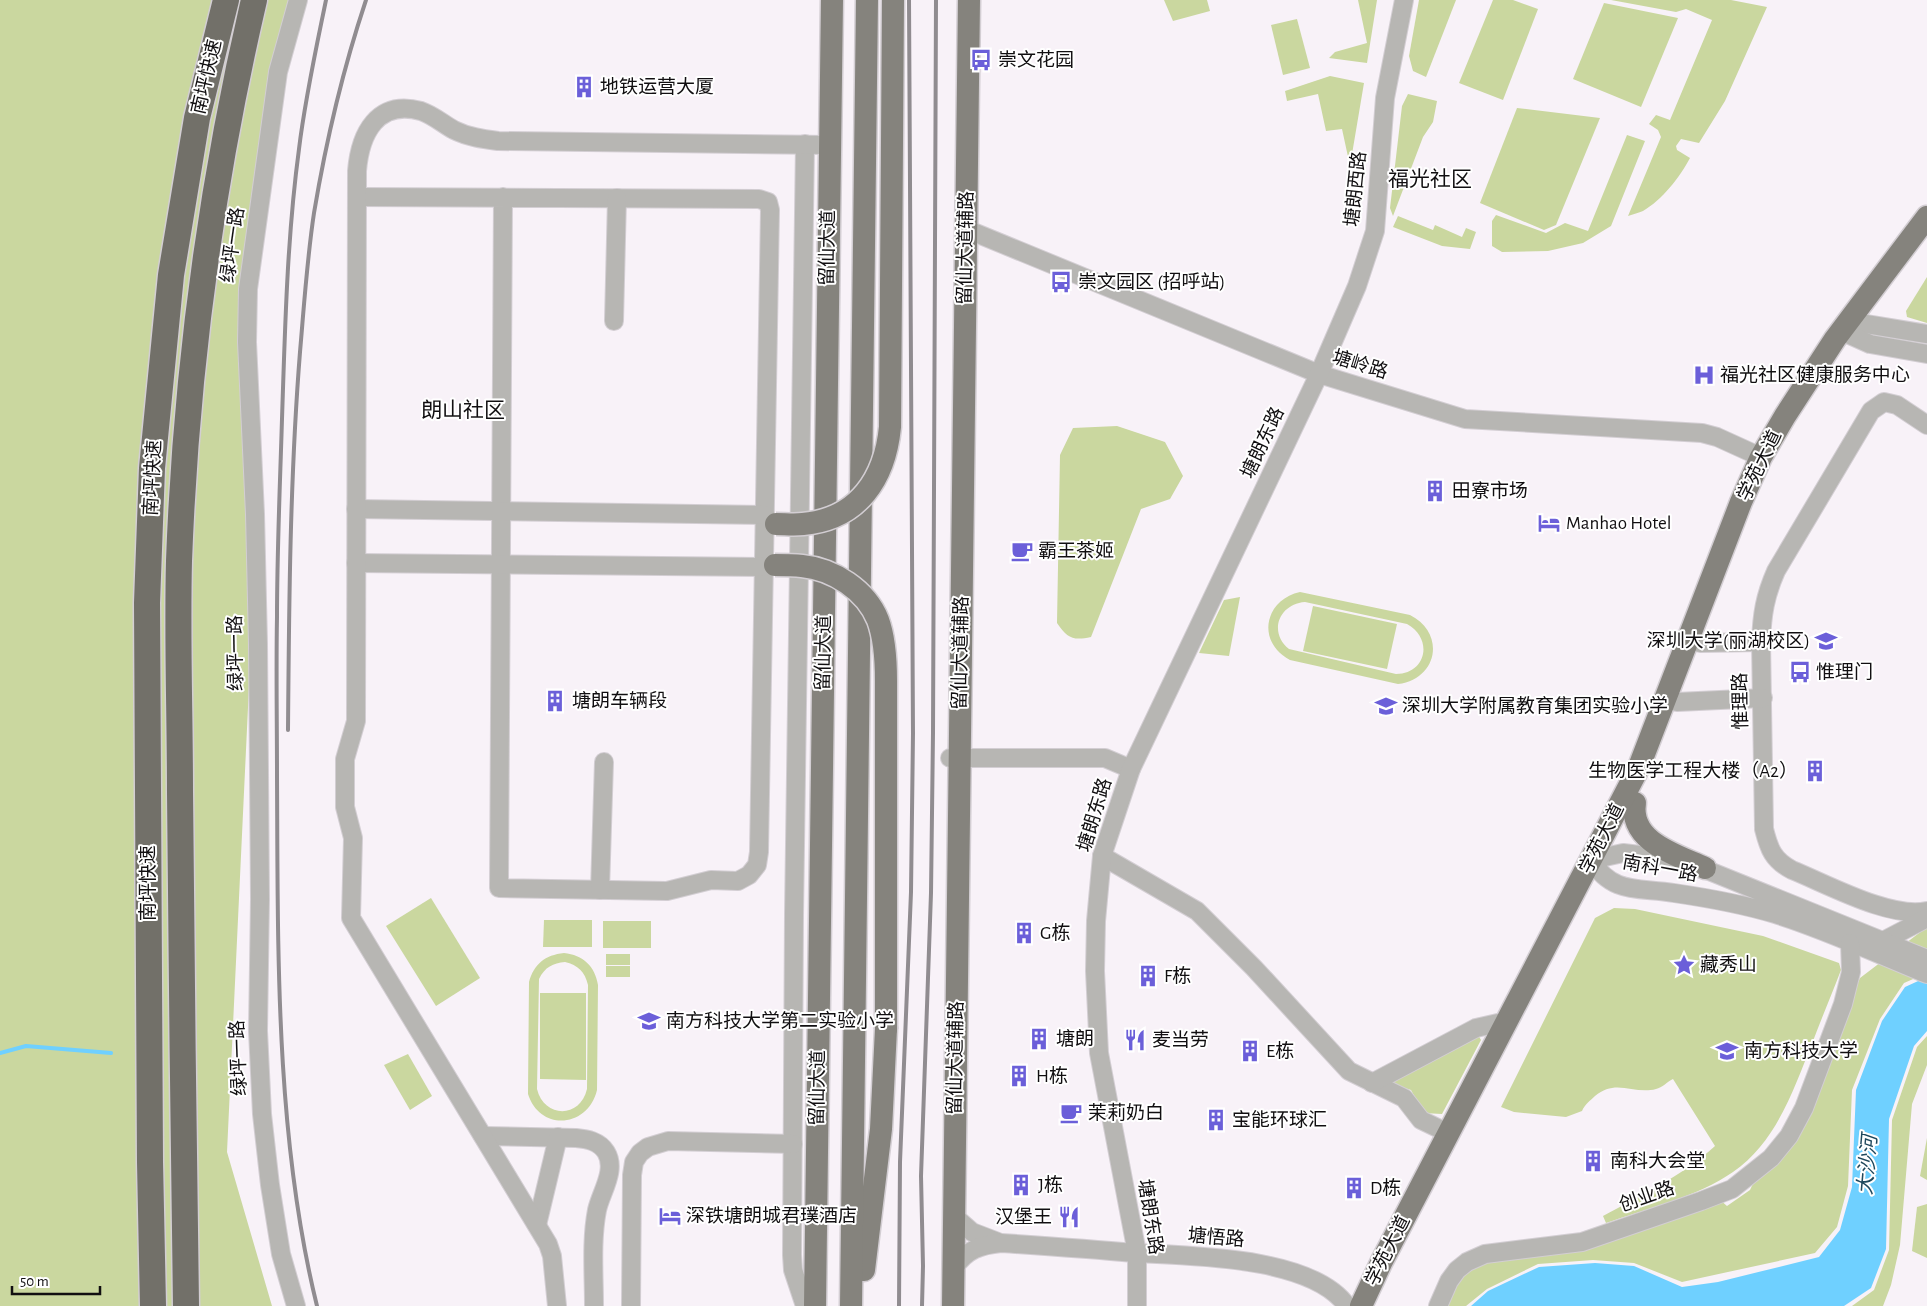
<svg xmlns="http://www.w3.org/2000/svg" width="1927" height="1306" viewBox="0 0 1927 1306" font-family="'Alegreya Sans','Noto Sans SC',sans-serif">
	<rect width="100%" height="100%" fill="#f8f2f8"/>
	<g fill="#cad79f" fill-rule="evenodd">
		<polygon points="0,0 296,0 244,289 251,644 227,1152 272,1306 0,1306"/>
		<polygon points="1164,0 1207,0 1210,11 1173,21"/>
		<polygon points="1358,0 1377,0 1367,63 1329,58 1335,52 1367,43"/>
		<polygon points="1419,0 1456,0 1426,77 1413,71 1409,56"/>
		<polygon points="1493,0 1513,0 1538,9 1503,100 1459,83"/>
		<path d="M1611,0H1731L1767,7L1725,101L1699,143L1681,139L1676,146L1677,150L1690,158C1680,177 1662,200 1643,211C1639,213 1633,214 1628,216L1661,137L1658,130L1649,124L1656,115L1670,120L1712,20L1686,9L1676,12Z"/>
		<polygon points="1604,3 1678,18 1641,107 1573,79"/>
		<polygon points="1297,19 1310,68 1283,75 1271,25"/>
		<polygon points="1330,76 1364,83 1350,166 1342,129 1326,131 1318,94 1287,101 1285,91"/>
		<polygon points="1408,94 1437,101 1433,122 1423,137 1393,216 1390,208 1402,106"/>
		<polygon points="1517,108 1600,118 1556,225 1544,230 1480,203"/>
		<polygon points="1627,135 1645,141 1611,226 1583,243 1548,251 1502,252 1492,246 1492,221 1496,215 1546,233 1565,223 1588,231"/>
		<polygon points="1398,216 1433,230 1435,225 1462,237 1466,228 1476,232 1470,249 1442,246 1393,227"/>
		<polygon points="1927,277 1927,323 1907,317 1906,311"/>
		<path d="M1117,426L1165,442L1183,476L1170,499L1141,509L1091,637C1073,641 1067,638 1057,623L1060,455L1073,428Z"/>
		<path d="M1300,592L1410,615C1446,633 1438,679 1398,684L1290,660C1256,642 1264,600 1300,592ZM1305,602L1407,624C1434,639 1426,674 1396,674L1289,649C1268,632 1279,604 1305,602Z"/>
		<polygon points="1240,597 1229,656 1199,653 1224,600"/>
		<polygon points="1313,606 1397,624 1387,669 1303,651"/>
		<polygon points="431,898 480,978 436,1006 386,926"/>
		<path d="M1614,908L1635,909L1763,936L1839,963L1841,970C1832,994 1822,1017 1813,1041C1794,1088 1777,1142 1733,1172C1699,1196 1646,1209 1606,1223L1603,1216C1640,1196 1684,1175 1715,1146L1673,1079C1668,1081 1662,1088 1656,1089C1634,1095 1616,1078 1595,1096C1590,1101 1585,1104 1582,1111L1566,1117L1514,1112L1501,1107L1595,918Z"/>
		<polygon points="544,920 592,920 592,947 543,947"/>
		<rect x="603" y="921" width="48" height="27"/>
		<polygon points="1927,927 1927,973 1904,983 1880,1019 1852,1090 1848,1186 1837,1227 1815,1253 1682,1282 1634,1263 1593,1260 1538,1264 1487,1289 1466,1306 1443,1306 1468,1266 1719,1199 1727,1206 1750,1190 1758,1173 1773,1161 1860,978"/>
		<path d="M564,953C583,955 595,966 598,985L597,1090C588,1128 540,1132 528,1094L529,982C534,964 545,955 564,953ZM565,962C578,965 585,972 588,985L587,1089C580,1119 544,1118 537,1089L539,979C545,967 553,963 565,962Z"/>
		<rect x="606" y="954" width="24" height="11"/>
		<rect x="606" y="966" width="24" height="11"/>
		<polygon points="540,993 586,993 586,1080 540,1079"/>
		<polygon points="1477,1033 1481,1040 1442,1114 1423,1113 1411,1090 1386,1082"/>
		<polygon points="1927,1036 1927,1065 1912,1104 1900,1245 1891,1285 1883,1306 1852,1306 1874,1290 1889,1250 1892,1120 1917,1047"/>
		<polygon points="408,1054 432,1096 410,1110 384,1065"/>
		<polygon points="1927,1138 1927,1180 1920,1176"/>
		<polygon points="1927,1204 1927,1258 1912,1251 1917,1207"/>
	</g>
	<polygon fill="#6fd0ff" points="1927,977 1927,1031 1914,1046 1889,1119 1886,1249 1871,1288 1844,1306 1471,1306 1488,1291 1539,1267 1595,1263 1634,1266 1682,1287 1718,1282 1819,1257 1840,1230 1852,1187 1856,1090 1882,1021 1905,987"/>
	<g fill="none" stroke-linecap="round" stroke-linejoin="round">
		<polyline stroke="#6fd0ff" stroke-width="4" points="0,1053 26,1046 111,1053"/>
		<g stroke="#d3ced3" stroke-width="20">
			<g id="minor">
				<polyline points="805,144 794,915 792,1255 793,1270 805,1306"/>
				<polyline points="357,197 759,199 768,202 770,210 759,852 757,865 749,875 738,881 711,880 667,891 499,888 503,197"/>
				<polyline points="966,229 1319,374 1465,419 1702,433 1717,437 1761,457"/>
				<polyline points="614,321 617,198"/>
				<polyline points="1848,321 1927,334"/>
				<polyline points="1841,331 1870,344 1927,354"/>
				<path d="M1927,425L1897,405L1884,402L1871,411L1776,571C1765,596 1762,614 1761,642L1764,829C1769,849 1773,860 1792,870C1827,884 1890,919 1927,911"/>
				<polyline points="356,509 765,515"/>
				<polyline points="356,563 764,567"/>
				<polyline points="1700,643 1761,642"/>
				<polyline points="1677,702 1763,698"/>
				<polyline points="950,758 1105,758 1131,769"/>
				<polyline points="1102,856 1197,911 1254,968 1349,1071 1404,1098 1421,1120 1448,1133"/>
				<polyline points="600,890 604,762"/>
				<polyline points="1883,941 1927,918"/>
				<path d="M1927,959L1682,860L1623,853L1591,860C1613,895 1638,887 1674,893C1708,898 1742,904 1775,914C1827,930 1877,954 1927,974"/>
				<polyline points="1372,1083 1476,1028 1498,1023 1505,1025"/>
				<path d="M483,1136L576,1138C587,1139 599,1141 606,1152C617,1170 601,1192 597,1210C591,1241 594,1275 594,1306"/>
				<polyline points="955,1217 972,1232 998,1242"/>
				<polyline points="537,1225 558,1137"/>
				<path d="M954,1268C966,1250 980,1245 1001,1243C1046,1246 1090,1249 1134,1253C1190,1256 1312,1256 1347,1306"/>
				<polyline points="296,1306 281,1254 270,1185 262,1114 258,1031 260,899 258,644 255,514 247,342 248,289 278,72 298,0"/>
				<path d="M557,1306L552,1256L548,1244L351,918L353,838L345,807V759L356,721L357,171C360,134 377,99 421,111C433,115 443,124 454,130C468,137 483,139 498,141L830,145"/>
				<polyline points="631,1306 632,1175 634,1162 640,1153 648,1147 668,1141 793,1144"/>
				<polyline points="1137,1306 1137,1253 1099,1053 1095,971 1096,921 1102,856 1131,769 1319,374 1357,286 1375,231 1385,98 1404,0"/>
				<polyline points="1438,1306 1449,1281 1457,1270 1467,1262 1485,1254 1582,1242 1701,1201 1732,1189 1771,1158 1789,1136 1804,1108 1843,1004 1851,972 1850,943"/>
			</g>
		</g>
		<g stroke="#d3ced3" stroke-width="25">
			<g id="major">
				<path d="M1635,803C1629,842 1677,855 1705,868"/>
				<polyline points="864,1270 881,1129 886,1029"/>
				<polyline points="815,1306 832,0"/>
				<polyline points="851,1306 867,0"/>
				<polyline points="953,1306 969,0"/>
				<polyline points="1361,1306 1381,1263 1639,767 1741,502 1761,457 1785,416 1835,339 1927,217"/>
			</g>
		</g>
		<g stroke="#d3ced3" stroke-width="29">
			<g id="highway">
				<polyline points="153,1306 150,1162 147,603 152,468 171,275 197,118 226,0"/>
				<path d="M186,1306C184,1135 181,963 180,792C180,715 177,638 179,561C186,372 211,184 254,0"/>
			</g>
		</g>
		<use href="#minor" stroke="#b7b6b3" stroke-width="18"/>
		<use href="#major" stroke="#85837d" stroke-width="22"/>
		<use href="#highway" stroke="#727069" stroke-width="26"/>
		<g stroke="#908c90" stroke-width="4">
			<path d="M288,730C289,604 290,478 300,352C304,306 307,259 314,213C326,141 343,69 366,0"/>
			<path d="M317,1306C275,1136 278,949 277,775C277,722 276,669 277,617C277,551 280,485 282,419C285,329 287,238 299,149C305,99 316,49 326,0"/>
			<polyline points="899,1306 900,1162 911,892 913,733 909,0"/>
			<polyline points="922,1306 923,1266 921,1176 931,893 933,733 936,0"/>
		</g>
		<g stroke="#d3ced3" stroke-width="25" stroke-linecap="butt">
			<g id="major-bridge">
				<path d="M776,524C785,524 794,525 803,524C859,519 885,478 890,427L893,0"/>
				<path d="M775,565C784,565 793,565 802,566C833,569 866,590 878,620C885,639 886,660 886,681V1029"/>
			</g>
		</g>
		<use href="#major-bridge" stroke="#85837d" stroke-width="22"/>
	</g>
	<defs>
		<g id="bus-bare" transform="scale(1.725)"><path d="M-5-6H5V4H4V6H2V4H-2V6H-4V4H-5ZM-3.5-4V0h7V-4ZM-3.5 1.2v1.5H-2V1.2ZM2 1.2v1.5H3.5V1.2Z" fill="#6b5fd9" stroke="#fff" stroke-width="2.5" paint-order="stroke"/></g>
		<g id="building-bare" transform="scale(1.725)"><path d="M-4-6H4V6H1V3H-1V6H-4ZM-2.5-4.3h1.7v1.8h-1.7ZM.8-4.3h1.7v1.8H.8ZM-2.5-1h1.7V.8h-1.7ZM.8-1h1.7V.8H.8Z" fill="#6b5fd9" stroke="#fff" stroke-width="2.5" paint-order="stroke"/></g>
		<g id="hospital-bare" transform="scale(1.725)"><path d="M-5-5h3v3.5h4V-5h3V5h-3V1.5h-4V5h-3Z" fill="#6b5fd9" stroke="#fff" stroke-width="2.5" paint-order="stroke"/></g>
		<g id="hotel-bare" transform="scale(1.725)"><path d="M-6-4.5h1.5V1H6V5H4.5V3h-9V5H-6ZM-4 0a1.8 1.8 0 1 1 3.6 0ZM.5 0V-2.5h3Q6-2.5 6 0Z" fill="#6b5fd9" stroke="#fff" stroke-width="2.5" paint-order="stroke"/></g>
		<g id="cafe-bare" transform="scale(1.725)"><path d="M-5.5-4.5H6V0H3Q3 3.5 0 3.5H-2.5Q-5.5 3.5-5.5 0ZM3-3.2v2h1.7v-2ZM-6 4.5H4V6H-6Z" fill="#6b5fd9" stroke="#fff" stroke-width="2.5" paint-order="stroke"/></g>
		<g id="university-bare" transform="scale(1.725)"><path d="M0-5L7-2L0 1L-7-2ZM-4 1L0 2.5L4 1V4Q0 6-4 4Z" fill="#6b5fd9" stroke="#fff" stroke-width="2.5" paint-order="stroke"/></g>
		<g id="school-bare" transform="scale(1.725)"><path d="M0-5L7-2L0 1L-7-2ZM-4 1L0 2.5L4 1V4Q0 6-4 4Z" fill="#6b5fd9" stroke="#fff" stroke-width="2.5" paint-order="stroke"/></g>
		<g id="sight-bare" transform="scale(1.725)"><path d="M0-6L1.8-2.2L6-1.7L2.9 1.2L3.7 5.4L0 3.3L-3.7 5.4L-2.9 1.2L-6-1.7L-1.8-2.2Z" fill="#6b5fd9" stroke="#fff" stroke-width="2.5" paint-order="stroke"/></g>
		<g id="restaurant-bare" transform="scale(1.725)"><path d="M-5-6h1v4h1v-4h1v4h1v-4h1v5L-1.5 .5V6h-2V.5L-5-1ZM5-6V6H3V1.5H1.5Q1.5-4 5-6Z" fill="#6b5fd9" stroke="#fff" stroke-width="2.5" paint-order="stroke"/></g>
	</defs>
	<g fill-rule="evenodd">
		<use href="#bus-bare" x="981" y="60"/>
		<use href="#building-bare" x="584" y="87"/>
		<use href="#bus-bare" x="1061" y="282"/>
		<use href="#hospital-bare" x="1704" y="375"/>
		<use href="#building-bare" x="1435" y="491"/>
		<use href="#hotel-bare" x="1549" y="523"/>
		<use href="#cafe-bare" x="1022" y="551"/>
		<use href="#university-bare" x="1826" y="641"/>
		<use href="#bus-bare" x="1800" y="672"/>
		<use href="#building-bare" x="555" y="701"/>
		<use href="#school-bare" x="1386" y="706"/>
		<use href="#building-bare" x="1815" y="771"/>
		<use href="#building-bare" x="1024" y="933"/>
		<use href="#sight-bare" x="1684" y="965"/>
		<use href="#building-bare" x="1148" y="976"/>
		<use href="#school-bare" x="649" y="1021"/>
		<use href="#building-bare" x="1039" y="1039"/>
		<use href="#restaurant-bare" x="1135" y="1040"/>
		<use href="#building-bare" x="1250" y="1051"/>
		<use href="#university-bare" x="1727" y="1051"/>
		<use href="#building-bare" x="1019" y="1076"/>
		<use href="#cafe-bare" x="1071" y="1113"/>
		<use href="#building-bare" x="1216" y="1120"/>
		<use href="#building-bare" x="1593" y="1161"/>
		<use href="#building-bare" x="1021" y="1185"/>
		<use href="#building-bare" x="1354" y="1188"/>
		<use href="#hotel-bare" x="670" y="1216"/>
		<use href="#restaurant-bare" x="1069" y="1217"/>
	</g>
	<g text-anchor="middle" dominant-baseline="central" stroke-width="4" stroke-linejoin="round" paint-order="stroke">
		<g font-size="19" fill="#110f11" stroke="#fff" text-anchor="start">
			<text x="998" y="60">崇文花园</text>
			<text x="600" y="87">地铁运营大厦</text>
			<text x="1078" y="282">崇文园区 (招呼站)</text>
			<text x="1720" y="375">福光社区健康服务中心</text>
			<text x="1452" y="491">田寮市场</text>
			<text x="1566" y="523">Manhao Hotel</text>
			<text x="1038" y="551">霸王茶姬</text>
			<text x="1810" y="641" text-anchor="end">深圳大学(丽湖校区)</text>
			<text x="1816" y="672">惟理门</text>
			<text x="572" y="701">塘朗车辆段</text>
			<text x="1402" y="706">深圳大学附属教育集团实验小学</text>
			<text x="1798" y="771" text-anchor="end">生物医学工程大楼（A2）</text>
			<text x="1040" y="933">G栋</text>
			<text x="1700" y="965">藏秀山</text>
			<text x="1164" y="976">F栋</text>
			<text x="666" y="1021">南方科技大学第二实验小学</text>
			<text x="1056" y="1039">塘朗</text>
			<text x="1152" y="1040">麦当劳</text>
			<text x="1266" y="1051">E栋</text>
			<text x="1744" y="1051">南方科技大学</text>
			<text x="1036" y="1076">H栋</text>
			<text x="1088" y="1113">茉莉奶白</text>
			<text x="1232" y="1120">宝能环球汇</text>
			<text x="1610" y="1161">南科大会堂</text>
			<text x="1038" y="1185">J栋</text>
			<text x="1370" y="1188">D栋</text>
			<text x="686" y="1216">深铁塘朗城君璞酒店</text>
			<text x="1052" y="1217" text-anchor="end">汉堡王</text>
		</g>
		<g font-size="19" fill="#110f11" stroke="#fff">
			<text transform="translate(207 77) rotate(-77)">南坪快速</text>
			<text transform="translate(1356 189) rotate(-84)">塘朗西路</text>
			<text transform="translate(233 245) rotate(-82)">绿坪一路</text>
			<text transform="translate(828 248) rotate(-89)">留仙大道</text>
			<text transform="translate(966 248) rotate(-89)">留仙大道辅路</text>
			<text transform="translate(1360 365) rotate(17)">塘岭路</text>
			<text transform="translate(1263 443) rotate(-65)">塘朗东路</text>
			<text transform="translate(1760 466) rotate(-64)">学苑大道</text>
			<text transform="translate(153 478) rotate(-87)">南坪快速</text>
			<text transform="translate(236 653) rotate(-91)">绿坪一路</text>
			<text transform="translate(824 653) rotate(-89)">留仙大道</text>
			<text transform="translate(961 653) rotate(-89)">留仙大道辅路</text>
			<text transform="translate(1741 701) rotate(-91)">惟理路</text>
			<text transform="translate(1095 815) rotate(-73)">塘朗东路</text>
			<text transform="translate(1602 839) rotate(-63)">学苑大道</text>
			<text transform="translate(1660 869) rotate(10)">南科一路</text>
			<text transform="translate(148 883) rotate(-90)">南坪快速</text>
			<text transform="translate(239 1058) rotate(-92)">绿坪一路</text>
			<text transform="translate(956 1058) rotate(-89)">留仙大道辅路</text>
			<text transform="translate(818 1088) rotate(-89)">留仙大道</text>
			<text transform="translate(1647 1197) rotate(-19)">创业路</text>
			<text transform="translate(1150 1217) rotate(81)">塘朗东路</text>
			<text transform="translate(1216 1238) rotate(5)">塘悟路</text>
			<text transform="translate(1388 1251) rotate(-63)">学苑大道</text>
		</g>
		<g font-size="20" font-style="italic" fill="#1f485c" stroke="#fff">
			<text transform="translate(1868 1165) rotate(-85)">大沙河</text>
		</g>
		<g font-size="21" fill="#110f11" stroke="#fff">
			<text x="1430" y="179">福光社区</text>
			<text x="463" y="410">朗山社区</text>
		</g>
	</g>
	<path d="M12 1286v8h88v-8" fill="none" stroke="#110f11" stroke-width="2.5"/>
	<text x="20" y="1286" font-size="15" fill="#110f11" stroke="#ffffff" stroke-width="4" paint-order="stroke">50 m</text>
</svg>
